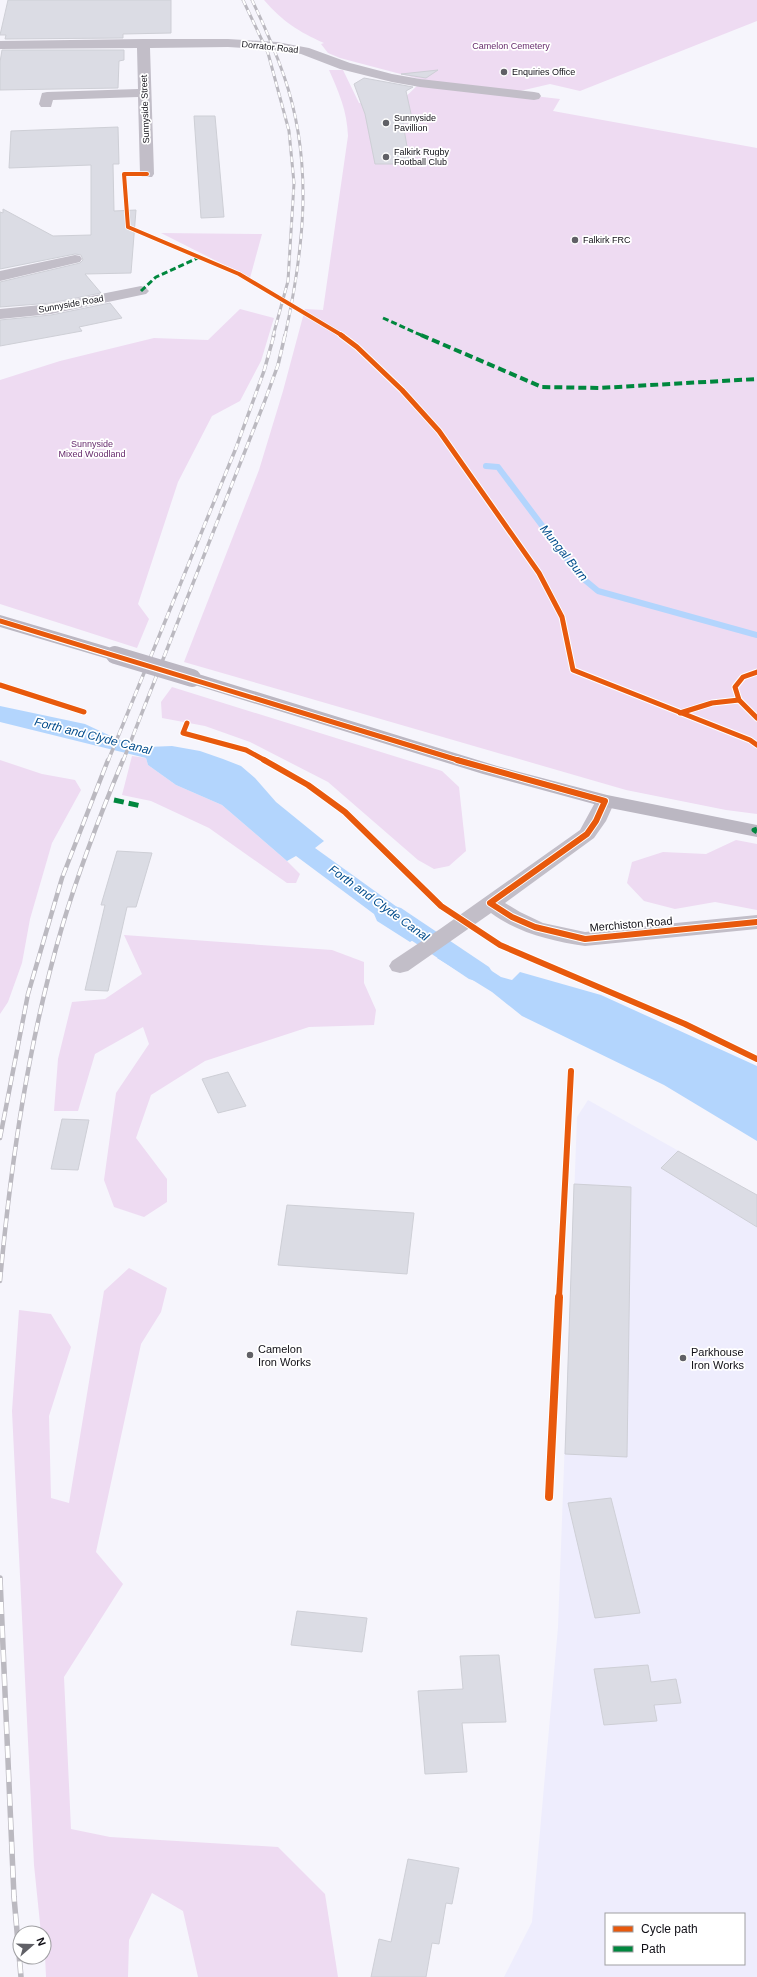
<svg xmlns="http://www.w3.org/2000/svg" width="757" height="1977" viewBox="0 0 757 1977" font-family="Helvetica,sans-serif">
	<rect width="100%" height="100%" fill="#f6f5fc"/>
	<path fill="#eeedfd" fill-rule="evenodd" d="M588,1100L757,1195V1977H504L532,1922L558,1627L577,1117ZM606,1914H744V1964H606Z"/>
	<g fill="#eedbf2">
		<path d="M264,0H757V21L580,91L550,84L520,91L427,81L340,58L328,53L321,44L324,43C299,32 282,21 264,0Z"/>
		<path d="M329,70H343L359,103L398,104L420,83L560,99L553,111L757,148V814L726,810L626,790L184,662L259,470L283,391L305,309L323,310L348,136C347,110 339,93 329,70Z"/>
		<polygon points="161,233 262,234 250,278"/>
		<polygon points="240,309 274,318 261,361 240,401 212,416 178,482 138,604 149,619 137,648 0,604 0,380 60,361 154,338 208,340"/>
		<polygon points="172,687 442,771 459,787 466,851 449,866 434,869 418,860 328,782 250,742 205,726 162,718 161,702"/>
		<polygon points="132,756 146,758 148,765 176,785 222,805 287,861 300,874 296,883 287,883 209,828 151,801 122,795"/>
		<polygon points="0,760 42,774 75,780 81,790 52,843 30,919 22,963 8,1002 0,1014"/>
		<polygon points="736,840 757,844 757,910 715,902 675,909 644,901 627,883 632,862 663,852 706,854"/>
		<polygon points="124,935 332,950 364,962 364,983 376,1010 374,1025 309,1027 205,1061 151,1095 136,1138 167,1179 167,1202 144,1217 114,1207 104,1180 116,1093 149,1044 143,1027 95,1054 78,1111 54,1111 58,1059 72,1002 105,999 142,974"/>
		<polygon points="129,1268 167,1288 161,1312 141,1344 96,1552 123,1584 64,1677 71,1829 110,1837 278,1847 325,1894 338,1977 198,1977 183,1911 152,1893 129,1940 128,1977 46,1977 44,1933 41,1933 34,1865 12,1411 19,1310 51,1314 71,1347 49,1416 51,1498 69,1503 104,1291"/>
	</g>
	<g fill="#b3d5fd">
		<polygon points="0,706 85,724 117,739 147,747 172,746 200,751 223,759 241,766 255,778 276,802 324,841 315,848 429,930 410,942 377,921 374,914 296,856 287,861 222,805 176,785 148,765 146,758 0,722"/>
		<polygon points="455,947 501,977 512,980 520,972 601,995 757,1066 757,1141 664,1085 522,1016 492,992 437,958"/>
	</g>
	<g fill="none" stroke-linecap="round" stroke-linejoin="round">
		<polyline stroke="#b3d5fd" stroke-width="6" points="486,466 498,467 580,576 598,591 757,635"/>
		<polygon fill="#b3d5fd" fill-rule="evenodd" points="391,905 401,908 489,967 493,973 489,979 479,982 469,979 381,920 377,914 381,908"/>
	</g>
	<g fill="#dbdce4" stroke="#cecfd6">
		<polygon points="8,0 171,0 171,33 123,34 123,38 5,39 6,35 0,35"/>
		<polygon points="2,50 124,50 124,60 119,61 118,88 0,90 0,62"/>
		<polygon points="438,70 426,78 401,74"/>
		<polygon points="364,78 413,87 406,91 413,123 403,123 410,164 375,164 365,114 354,84"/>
		<polygon points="194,116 215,116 224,217 201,218"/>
		<polygon points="118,127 119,164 113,164 114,211 136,210 131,273 85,274 101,293 51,303 0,307 0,282 80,263 83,260 81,255 75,254 0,269 0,212 3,213 3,209 53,236 91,235 91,165 9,168 11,131"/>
		<polygon points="110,303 122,318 79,327 82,331 0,346 0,320 51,315"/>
		<polygon points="117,851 152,853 136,907 127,907 108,991 85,990 105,905 101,905"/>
		<polygon points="228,1072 246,1106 218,1113 202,1079"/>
		<polygon points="62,1119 89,1120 78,1170 51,1169"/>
		<polygon points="678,1151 757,1195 757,1227 661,1168"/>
		<polygon points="574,1184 631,1187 627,1457 565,1454"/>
		<polygon points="287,1205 414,1213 407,1274 278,1265"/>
		<polygon points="611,1498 640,1613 595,1618 568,1503"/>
		<polygon points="297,1611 367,1618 362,1652 291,1645"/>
		<polygon points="499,1655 506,1722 462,1723 467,1772 425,1774 418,1691 463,1689 460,1656"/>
		<polygon points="648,1665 651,1682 676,1679 681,1703 654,1705 657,1721 604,1725 594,1669"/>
		<polygon points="408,1859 459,1868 452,1904 446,1903 439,1944 432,1943 426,1977 371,1977 379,1939 391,1942"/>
	</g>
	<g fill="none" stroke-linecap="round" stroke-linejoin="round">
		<g fill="#c2bec8" fill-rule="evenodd">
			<polygon points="143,39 228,39 277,42 309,48 350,63 392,74 420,79 534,92 539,93 541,96 539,99 534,100 420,87 392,82 340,69 301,54 277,50 228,47 150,48 154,174 152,177 142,177 140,174 138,97 53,100 51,107 41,107 39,104 42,93 47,92 138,89 137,48 0,49 0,41"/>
			<polygon points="75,255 80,256 82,259 80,262 0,281 0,271"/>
			<polygon points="141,286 146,288 149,291 146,294 51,314 0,319 0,309 51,304"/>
			<path d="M605,795L612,797L615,801L606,821L594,838L505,903L520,912L543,923L585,932L757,915V929L585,946C552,941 518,933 491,913L408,971L400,973L392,971L389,966L392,961L440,929L580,830L598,797Z"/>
		</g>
		<g fill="#bbb7c2" fill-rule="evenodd">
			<polygon points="0,615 122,651 124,655 122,659 115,661 0,627"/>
			<polygon points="192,672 497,766 607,795 757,825 757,837 605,807 483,774 185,682 183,678 185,674"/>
		</g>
		<g stroke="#bbb9c0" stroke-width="3">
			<g id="rail-far3">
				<polyline points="243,0 268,53 289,131 294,183 288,281 273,336"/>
				<path d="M252,0C264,25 275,50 284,76C314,163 304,248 285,336"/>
			</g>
		</g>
		<g stroke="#bbb9c0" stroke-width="3.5">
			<g id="rail-far2">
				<polyline points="108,761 236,448 264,371 274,335"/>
				<polyline points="123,761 264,403 278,365 285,335"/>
			</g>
		</g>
		<g stroke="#bbb9c0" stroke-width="4.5">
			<g id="rail-far1">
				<polyline points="0,1138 28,994 62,878 108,760"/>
				<path d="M0,1281C11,1162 28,1043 62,927C79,870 100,815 123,760"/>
			</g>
		</g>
		<g stroke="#bbb9c0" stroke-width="5.5">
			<polyline id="rail" points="0,1578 14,1897 21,1977"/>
		</g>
		<use href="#rail-far3" stroke="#fff" stroke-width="2" stroke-dasharray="5.5" stroke-linecap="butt"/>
		<use href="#rail-far2" stroke="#fff" stroke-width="2.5" stroke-dasharray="7" stroke-linecap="butt"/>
		<use href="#rail-far1" stroke="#fff" stroke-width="3" stroke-dasharray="9" stroke-linecap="butt"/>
		<use href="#rail" stroke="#fff" stroke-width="4" stroke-dasharray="12" stroke-linecap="butt"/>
		<polyline stroke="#bbb7c2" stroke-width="18" points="115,655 192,678"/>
		<g stroke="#00873e" stroke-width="3" stroke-dasharray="6 3" stroke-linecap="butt">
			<polyline points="141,291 156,277 198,258"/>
			<polyline points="383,318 423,336"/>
		</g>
		<polyline stroke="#00873e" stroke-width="4" stroke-dasharray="8 4" stroke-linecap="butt" points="421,335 542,387 599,388 757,379"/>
		<g stroke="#00873e" stroke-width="5" stroke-dasharray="10 5" stroke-linecap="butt">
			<polyline points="114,800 141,806"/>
			<polyline points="757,829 754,830 757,832"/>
		</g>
		<g stroke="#fff" stroke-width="5.5">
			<polyline id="cycleway-far3" points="147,174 124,174 128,227 239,274 343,336"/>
		</g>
		<g stroke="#fff" stroke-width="7">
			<g id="cycleway-far2">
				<polyline points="341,335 357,347 402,390 439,431 539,573 562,617 573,670 750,740 757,745"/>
				<polyline points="0,621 461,761"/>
				<polyline points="757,672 743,677 735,687 739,700 757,718"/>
				<polyline points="0,685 84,712"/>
				<polyline points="680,713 712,703 739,700"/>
				<polyline points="187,723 183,733 246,750 266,761"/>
			</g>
		</g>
		<g stroke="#fff" stroke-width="8">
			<g id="cycleway-far1">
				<polyline points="264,760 308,785 345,812 441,906 500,945 685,1024 757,1059"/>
				<polyline points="457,760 605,801 596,821 587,834 490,903 512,917 535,927 585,939 757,922"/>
				<polyline points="559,1298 571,1071"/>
			</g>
		</g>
		<g stroke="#fff" stroke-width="10">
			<polyline id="cycleway" points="549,1497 559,1297"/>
		</g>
		<use href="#cycleway-far3" stroke="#e8590c" stroke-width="4"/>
		<use href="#cycleway-far2" stroke="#e8590c" stroke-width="5"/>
		<use href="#cycleway-far1" stroke="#e8590c" stroke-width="6"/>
		<use href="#cycleway" stroke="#e8590c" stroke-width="8"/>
	</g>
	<g fill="#606066" stroke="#fff" stroke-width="1.5">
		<circle cx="504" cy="72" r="4"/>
		<circle cx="386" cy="123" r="4"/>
		<circle cx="386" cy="157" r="4"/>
		<circle cx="575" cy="240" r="4"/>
		<circle cx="250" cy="1355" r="4"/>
		<circle cx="683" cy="1358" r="4"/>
	</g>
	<g text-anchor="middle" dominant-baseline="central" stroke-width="3.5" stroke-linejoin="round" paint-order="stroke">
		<g font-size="9" fill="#662a6c" stroke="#fff">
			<text x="511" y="46">Camelon Cemetery</text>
			<text x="92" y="444">Sunnyside<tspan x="92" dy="10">Mixed Woodland</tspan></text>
		</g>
		<g font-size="9" fill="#100f16" stroke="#fff">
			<text transform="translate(270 47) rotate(6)">Dorrator Road</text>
			<text transform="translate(145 109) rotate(-92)">Sunnyside Street</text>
			<text transform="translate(71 304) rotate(-10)">Sunnyside Road</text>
		</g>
		<g font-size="9" fill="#100f16" stroke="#fff" text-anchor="start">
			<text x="512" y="72">Enquiries Office</text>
			<text x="394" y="118">Sunnyside<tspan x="394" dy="10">Pavillion</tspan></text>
			<text x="394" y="152">Falkirk Rugby<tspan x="394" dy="10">Football Club</tspan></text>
			<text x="583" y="240">Falkirk FRC</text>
		</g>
		<g font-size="11" fill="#100f16" stroke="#fff">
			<text transform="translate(631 924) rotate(-5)">Merchiston Road</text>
		</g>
		<g font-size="11" fill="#100f16" stroke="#fff" text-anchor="start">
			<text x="258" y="1349">Camelon<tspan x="258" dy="13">Iron Works</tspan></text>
			<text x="691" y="1352">Parkhouse<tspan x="691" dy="13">Iron Works</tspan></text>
		</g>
		<g font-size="12" font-style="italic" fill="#004c8c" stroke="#fff">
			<text transform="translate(564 553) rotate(51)">Mungal Burn</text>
			<text transform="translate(93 736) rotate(14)">Forth and Clyde Canal</text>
			<text transform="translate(379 903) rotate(36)">Forth and Clyde Canal</text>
		</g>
	</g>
	<rect x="605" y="1913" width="140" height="52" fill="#ffffff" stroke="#9f9fa2"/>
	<rect x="613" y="1926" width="20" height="6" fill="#e8590c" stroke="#9f9fa2"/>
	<text x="641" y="1933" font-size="12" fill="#100f16">Cycle path</text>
	<rect x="613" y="1946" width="20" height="6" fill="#00873e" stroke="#9f9fa2"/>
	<text x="641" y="1953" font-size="12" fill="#100f16">Path</text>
	<g transform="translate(32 1945) rotate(70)"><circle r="19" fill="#ffffff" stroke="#9f9fa2"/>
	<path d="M0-3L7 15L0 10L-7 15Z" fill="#606066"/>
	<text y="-6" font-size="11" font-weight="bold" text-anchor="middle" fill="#100f16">N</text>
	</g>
</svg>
